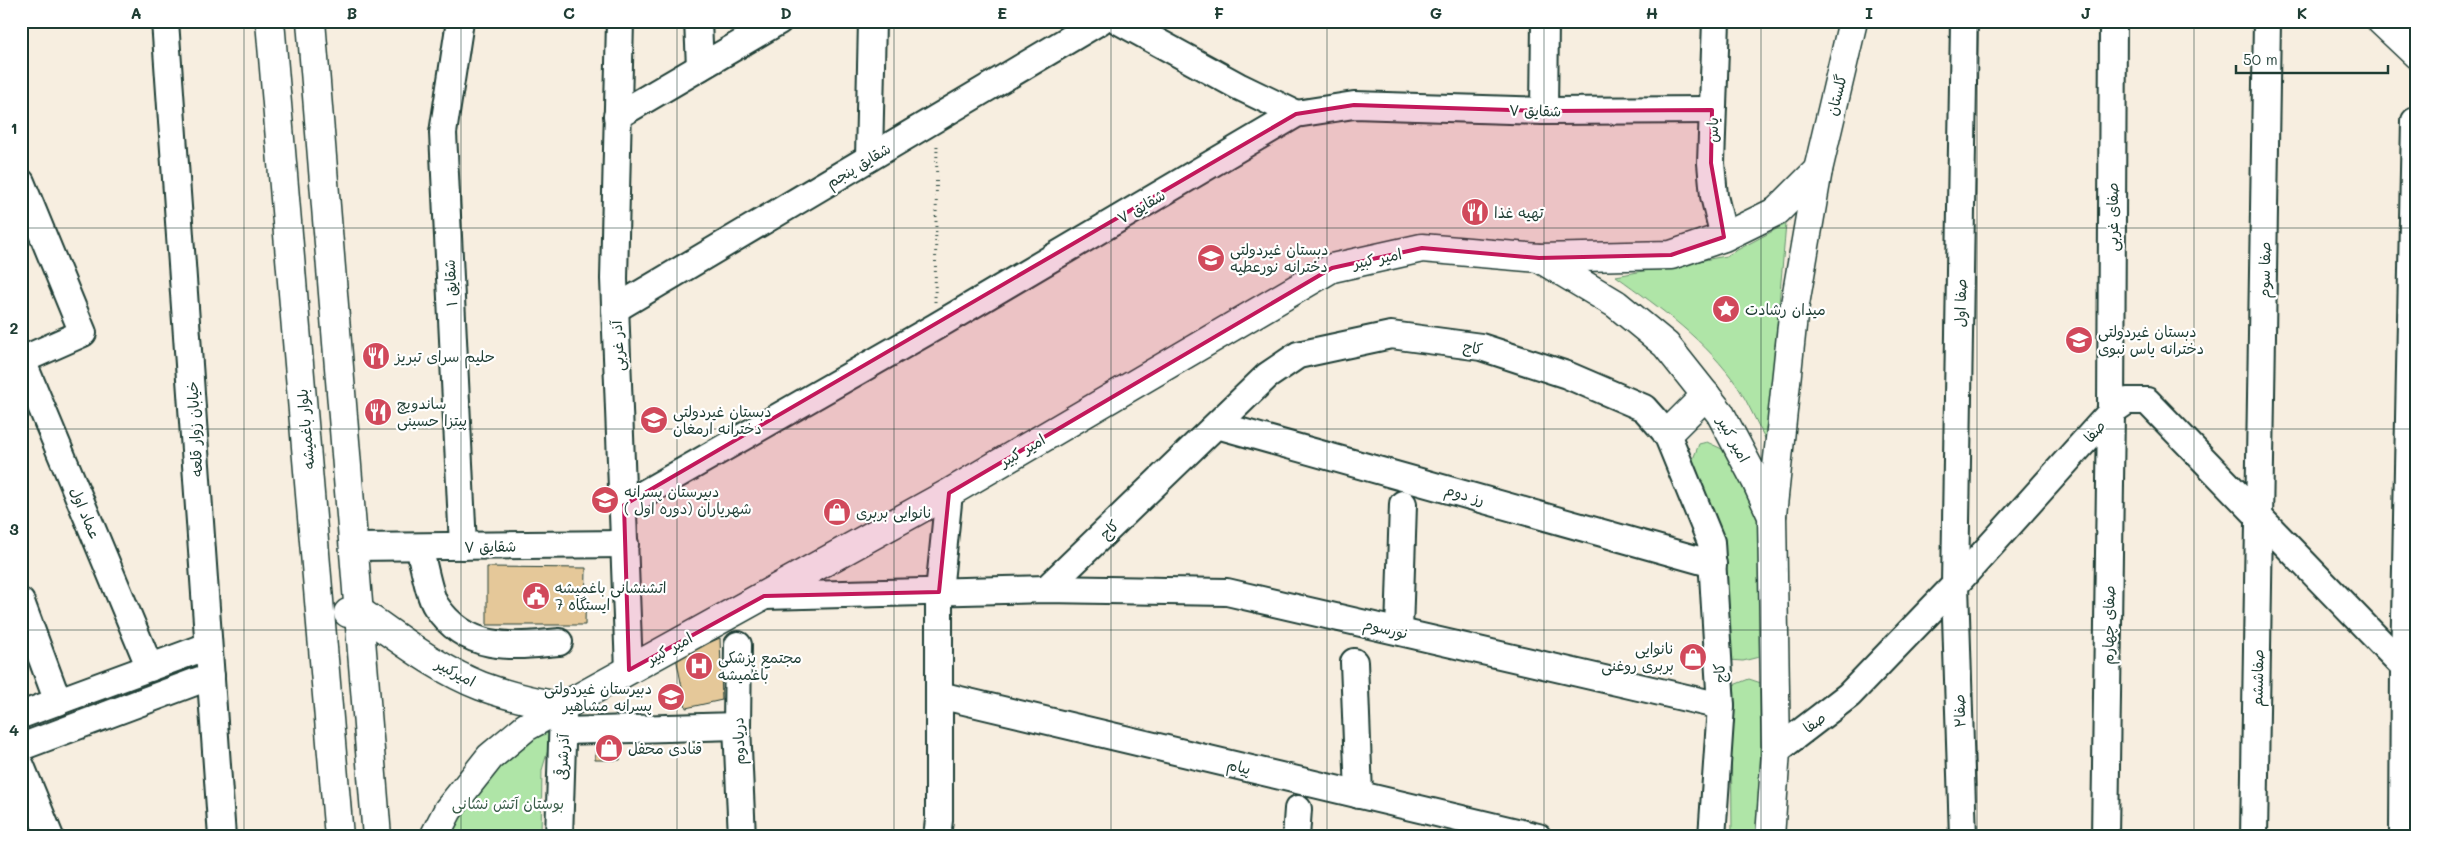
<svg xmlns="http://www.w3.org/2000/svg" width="2438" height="858" viewBox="0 0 2438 858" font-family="Mali,'Playpen Sans Arabic',sans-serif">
	<rect width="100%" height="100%" fill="#f7eee0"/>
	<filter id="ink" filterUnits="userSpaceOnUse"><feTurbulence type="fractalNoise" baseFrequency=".02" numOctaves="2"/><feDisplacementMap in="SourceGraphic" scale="10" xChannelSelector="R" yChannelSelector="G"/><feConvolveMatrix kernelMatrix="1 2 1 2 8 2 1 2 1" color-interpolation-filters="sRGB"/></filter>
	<g filter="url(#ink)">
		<g fill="#afe5a7" stroke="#67916e">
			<path d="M1786,224L1767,442C1757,424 1749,404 1738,387C1707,341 1660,308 1616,276L1726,256Z"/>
			<polygon points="1707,442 1722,449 1734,459 1764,524 1763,656 1743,661 1728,660 1693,459 1699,444"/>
			<polygon points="1749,679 1764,684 1763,837 1732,837 1731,686"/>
			<polygon points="554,730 542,770 541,837 443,837 490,772 521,745"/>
		</g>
		<g fill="#e5c899" stroke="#1f3d34">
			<polygon points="487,567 586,568 585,625 487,625"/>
			<polygon points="720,638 722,700 686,708 676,657"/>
			<polygon points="623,735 620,760 595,760 596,736"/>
		</g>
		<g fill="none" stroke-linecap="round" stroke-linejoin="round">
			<g stroke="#1f3d34" stroke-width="30">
				<g id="minor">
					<polyline points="165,21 222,837"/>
					<polyline points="460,21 443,133 463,546"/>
					<polyline points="620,21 614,279 629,670"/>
					<polyline points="698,21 700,67"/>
					<polyline points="1119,21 1238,86 1296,114"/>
					<polyline points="1716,21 1711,163 1714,196 1724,237"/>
					<polyline points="1544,111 1545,21"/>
					<polyline points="617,116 779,21"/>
					<polyline points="869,158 872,21"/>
					<polyline points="21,182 83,333 22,360"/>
					<polyline points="615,309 1100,21"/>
					<polyline points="21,358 150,668"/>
					<polyline points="1217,425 1713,564"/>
					<polyline points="624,505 935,327 1296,114 1354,105 1544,111 1712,110"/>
					<polyline points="355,547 625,544"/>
					<path d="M419,547C423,561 429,596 436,606C467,652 511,647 559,642"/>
					<polyline points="1046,589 1267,376 1298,355 1391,335 1481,347 1567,375 1644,408 1667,434 1711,542 1721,706 1712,837"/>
					<polyline points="764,596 1046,589 1227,592 1721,706"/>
					<polyline points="21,602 58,702"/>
					<polyline points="1399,631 1403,504"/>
					<polyline points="738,645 737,726 742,837"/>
					<polyline points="1354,662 1359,795"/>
					<polyline points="939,695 1538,837"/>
					<polyline points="21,715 208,646"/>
					<polyline points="563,731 737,726"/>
					<polyline points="21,747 211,676"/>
					<polyline points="1776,751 1849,695 1955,585 2111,412 2127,401 2147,401 2417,680"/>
					<polyline points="21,766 50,837"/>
					<polyline points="559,837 563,713"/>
					<polyline points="937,837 939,820 939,592 949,493"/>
					<polyline points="1296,837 1298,809"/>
					<polyline points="1963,837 1955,585 1964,21"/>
					<polyline points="2105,837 2111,412 2113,21"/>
					<polyline points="2254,837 2267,21"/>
					<polyline points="2403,837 2404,667 2415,121"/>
				</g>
			</g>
			<g stroke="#1f3d34" stroke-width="31">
				<g id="major">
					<polyline points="270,21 339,837"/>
					<polyline points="311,21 377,837"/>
					<polyline points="2381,21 2417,55"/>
					<polyline points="1539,258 1616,304 1666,345 1720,413 1756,481 1772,516 1776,751 1770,837"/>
					<polyline points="1667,434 1706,395"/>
					<polyline points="1772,515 1793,316 1818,170 1853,21"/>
					<path d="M348,613L360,612C399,638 437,669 481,686C508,696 535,702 563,707"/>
					<polyline points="434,837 448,810 490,757 526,727 949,493 1332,268 1422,248 1539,258 1671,255 1724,237 1777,211 1818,170"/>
				</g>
			</g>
			<polyline stroke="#1f3d34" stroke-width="3" stroke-dasharray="1 4" stroke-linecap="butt" points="935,302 937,143"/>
			<use href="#minor" stroke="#fff" stroke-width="26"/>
			<use href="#major" stroke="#fff" stroke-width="28"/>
		</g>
	</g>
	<path fill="#c2185b" fill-opacity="0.2" stroke="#c2185b" stroke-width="4" stroke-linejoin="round" d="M1354,105L1544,111L1712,110L1711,163L1724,237L1671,255L1539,258L1422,248L1332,268L949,493L939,592L764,596L629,670L624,505L1296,114Z"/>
	<path fill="none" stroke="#1f3d34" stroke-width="1" stroke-opacity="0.55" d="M244,21V837M461,21V837M677,21V837M894,21V837M1111,21V837M1327,21V837M1544,21V837M1761,21V837M1977,21V837M2194,21V837M21,228H2417M21,429H2417M21,630H2417"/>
	<defs>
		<g id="restaurant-disc" transform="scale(1.4375)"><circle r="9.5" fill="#d1495b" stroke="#fff"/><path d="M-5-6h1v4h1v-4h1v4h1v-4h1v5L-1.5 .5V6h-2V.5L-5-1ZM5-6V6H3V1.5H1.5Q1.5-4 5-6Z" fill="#fff"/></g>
		<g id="school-disc" transform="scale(1.4375)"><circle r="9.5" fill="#d1495b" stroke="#fff"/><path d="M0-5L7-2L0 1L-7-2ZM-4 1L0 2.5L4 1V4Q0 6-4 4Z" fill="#fff"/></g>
		<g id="sight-disc" transform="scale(1.4375)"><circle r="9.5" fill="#d1495b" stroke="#fff"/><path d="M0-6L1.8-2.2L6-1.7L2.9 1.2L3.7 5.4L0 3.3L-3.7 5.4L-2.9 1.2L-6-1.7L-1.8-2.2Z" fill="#fff"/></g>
		<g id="shop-disc" transform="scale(1.4375)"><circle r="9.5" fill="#d1495b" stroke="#fff"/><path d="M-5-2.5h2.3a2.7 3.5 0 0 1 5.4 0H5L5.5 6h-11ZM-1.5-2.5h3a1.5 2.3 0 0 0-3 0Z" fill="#fff"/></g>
		<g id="civic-disc" transform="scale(1.4375)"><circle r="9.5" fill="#d1495b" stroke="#fff"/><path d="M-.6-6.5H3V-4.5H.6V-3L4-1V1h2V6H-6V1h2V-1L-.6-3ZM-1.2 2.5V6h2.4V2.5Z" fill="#fff"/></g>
		<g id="hospital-disc" transform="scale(1.4375)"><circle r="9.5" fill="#d1495b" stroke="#fff"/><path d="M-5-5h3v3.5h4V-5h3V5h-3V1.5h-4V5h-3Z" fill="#fff"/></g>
	</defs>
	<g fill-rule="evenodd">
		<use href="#restaurant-disc" x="1475" y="212"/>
		<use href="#school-disc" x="1211" y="258"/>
		<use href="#sight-disc" x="1726" y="309"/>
		<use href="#school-disc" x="2079" y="340"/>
		<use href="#restaurant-disc" x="376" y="356"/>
		<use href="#restaurant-disc" x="378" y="412"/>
		<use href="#school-disc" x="654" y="420"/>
		<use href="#school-disc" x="605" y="500"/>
		<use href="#shop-disc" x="837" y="512"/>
		<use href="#civic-disc" x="536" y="596"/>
		<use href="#shop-disc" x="1693" y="657"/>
		<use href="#hospital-disc" x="699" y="666"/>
		<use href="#school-disc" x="671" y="697"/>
		<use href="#shop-disc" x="609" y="748"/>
	</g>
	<g text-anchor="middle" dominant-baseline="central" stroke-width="4.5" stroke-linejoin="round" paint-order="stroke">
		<g font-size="15" fill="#1f3d34" stroke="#fff">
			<text transform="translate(1836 95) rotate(-76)">گلستان</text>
			<text transform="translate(1535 110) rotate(1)">شقایق ۷</text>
			<text transform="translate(1712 130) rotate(-89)">یاس</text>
			<text transform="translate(858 165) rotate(-31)">شقایق پنجم</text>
			<text transform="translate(1141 206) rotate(-30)">شقایق ۷</text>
			<text transform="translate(2112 217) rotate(-90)">صفای غربی</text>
			<text transform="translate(1377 258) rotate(-12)">امیر کبیر</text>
			<text transform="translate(2264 270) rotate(-89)">صفا سوم</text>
			<text transform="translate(450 283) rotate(-93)">شقایق ۱</text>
			<text transform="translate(1960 303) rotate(-89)">صفا اول</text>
			<text transform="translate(617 346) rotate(-93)">آذر غربی</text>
			<text transform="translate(1473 347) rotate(11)">کاج</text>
			<text transform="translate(194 429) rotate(-93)">خیابان زوار قلعه</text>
			<text transform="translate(305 429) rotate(-95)">بلوار باغمیشه</text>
			<text transform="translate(2094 431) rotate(-48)">صفا</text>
			<text transform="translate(1734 439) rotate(61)">امیر کبیر</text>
			<text transform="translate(1022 450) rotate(-30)">امیر کبیر</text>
			<text transform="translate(1465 494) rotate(16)">رز دوم</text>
			<text transform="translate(86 513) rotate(67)">عماد اول</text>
			<text transform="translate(1109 529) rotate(-44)">کاج</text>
			<text transform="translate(490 546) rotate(-1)">شقایق ۷</text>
			<text transform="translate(2108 625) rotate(-89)">صفای چهارم</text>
			<text transform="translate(1386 628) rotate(13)">نورسوم</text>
			<text transform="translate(669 648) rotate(-29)">امیر کبیر</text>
			<text transform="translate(456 672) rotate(28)">امیرکبیر</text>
			<text transform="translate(1719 673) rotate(-94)">کاج</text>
			<text transform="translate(2257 678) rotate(-89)">صفاششم</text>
			<text transform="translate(1959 711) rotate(-92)">صفا۲</text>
			<text transform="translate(1814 722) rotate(-37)">صفا</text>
			<text transform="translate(738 741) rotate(-92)">دریادوم</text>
			<text transform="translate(562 757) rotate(-88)">آذرشرقی</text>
			<text transform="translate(1239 766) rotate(13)">پیام</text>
		</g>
		<g font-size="15" fill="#1f3d34" stroke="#fff" text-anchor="start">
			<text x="1494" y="212">تهیه غذا</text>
			<text x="1230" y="249">دبستان غیردولتی<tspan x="1230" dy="17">دخترانه نورعطیه</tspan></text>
			<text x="1745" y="309">میدان رشادت</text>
			<text x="2098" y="331">دبستان غیردولتی<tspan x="2098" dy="17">دخترانه یاس نبوی</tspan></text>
			<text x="395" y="356">حلیم سرای تبریز</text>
			<text x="397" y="403">ساندویچ<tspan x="397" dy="17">پیتزا حسینی</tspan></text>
			<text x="673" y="411">دبستان غیردولتی<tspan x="673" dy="17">دخترانه ارمغان</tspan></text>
			<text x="624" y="491">دبیرستان پسرانه<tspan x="624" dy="17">شهریاران (دوره اول )</tspan></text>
			<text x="856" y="512">نانوایی بربری</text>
			<text x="555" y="587">اتشنشانی باغمیشه<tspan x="555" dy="17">ایستگاه 7</tspan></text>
			<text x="1674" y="648" text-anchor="end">نانوایی<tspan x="1674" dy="17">بربری روغنی</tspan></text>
			<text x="718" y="657">مجتمع پزشکی<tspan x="718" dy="17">باغمیشه</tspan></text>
			<text x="652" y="688" text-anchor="end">دبیرستان غیردولتی<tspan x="652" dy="17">پسرانه مشاهیر</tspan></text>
			<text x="628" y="748">قنادی محفل</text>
		</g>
		<g font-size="15" fill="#3c5f4b" stroke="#fff">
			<text x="508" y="803">بوستان آتش نشانی</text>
		</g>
	</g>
	<rect width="2438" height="858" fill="none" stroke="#fff" stroke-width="55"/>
	<path d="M2236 65v8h152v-8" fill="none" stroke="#1f3d34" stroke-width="2.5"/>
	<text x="2243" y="65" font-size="15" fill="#1f3d34" stroke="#ffffff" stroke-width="4" paint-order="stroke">50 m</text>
	<rect x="28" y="28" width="2382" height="802" fill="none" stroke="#1f3d34" stroke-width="2"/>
	<g font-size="16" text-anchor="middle" font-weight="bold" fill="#1f3d34">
		<text x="136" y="19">A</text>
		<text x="352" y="19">B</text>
		<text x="569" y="19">C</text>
		<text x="786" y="19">D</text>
		<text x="1002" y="19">E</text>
		<text x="1219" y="19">F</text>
		<text x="1436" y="19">G</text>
		<text x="1652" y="19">H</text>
		<text x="1869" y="19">I</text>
		<text x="2086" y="19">J</text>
		<text x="2302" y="19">K</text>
		<text x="14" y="134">1</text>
		<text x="14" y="334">2</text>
		<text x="14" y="535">3</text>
		<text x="14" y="736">4</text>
	</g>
</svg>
